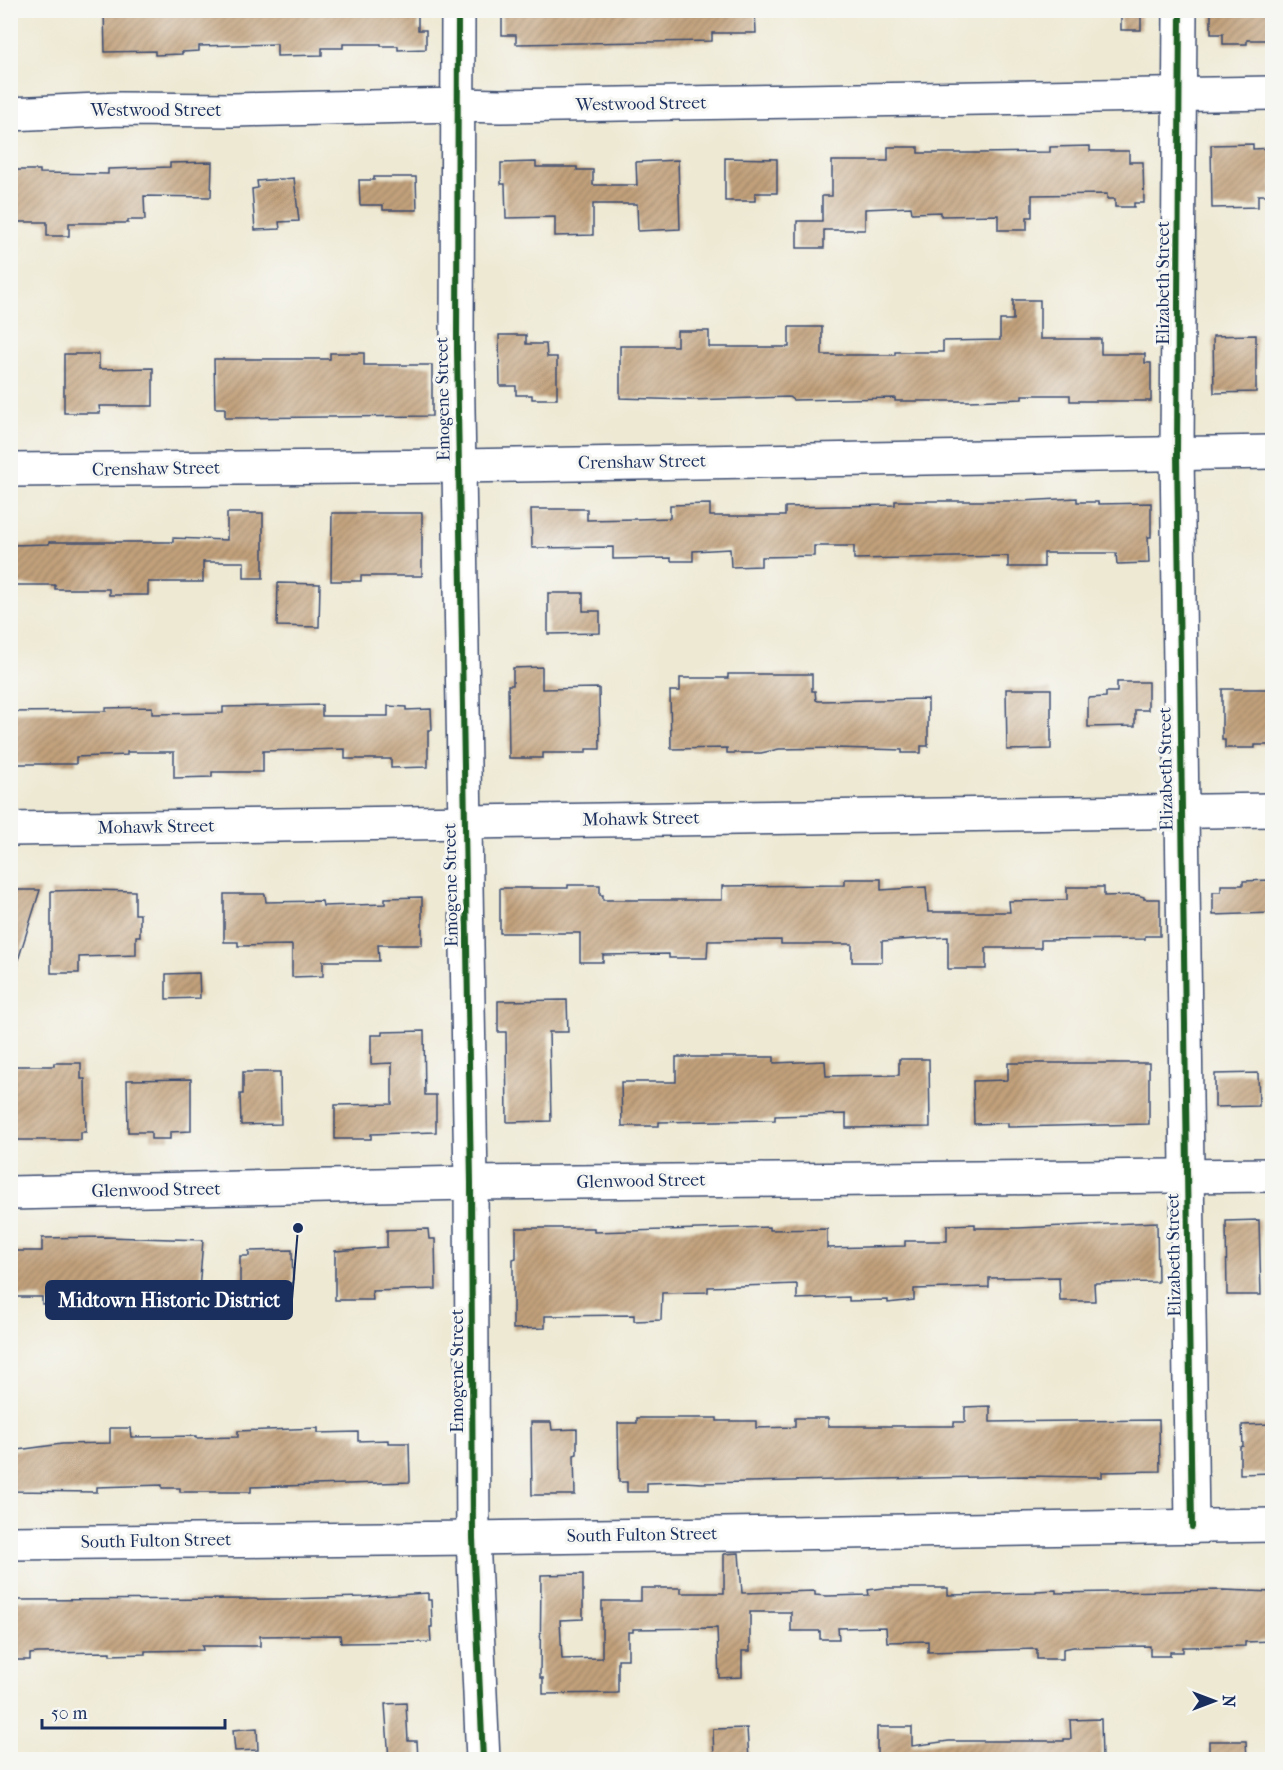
<svg xmlns="http://www.w3.org/2000/svg" width="1283" height="1770" viewBox="0 0 1283 1770" font-family="'IM FELL French Canon',serif">
	<defs>
		<pattern id="building-hatch" width="6" height="6" patternUnits="userSpaceOnUse" patternTransform="scale(1.5)"><rect width="6" height="6" fill="#c2a17b"/><path d="M-1 1l2-2M0 6l6-6M5 7l2-2" fill="none" stroke="#9d8468"/></pattern>
	</defs>
	<rect width="100%" height="100%" fill="#f6f6f2"/>
	<filter id="ink" filterUnits="userSpaceOnUse"><feTurbulence type="fractalNoise" baseFrequency=".0167" numOctaves="2"/><feDisplacementMap in="SourceGraphic" scale="12" xChannelSelector="R" yChannelSelector="G"/><feConvolveMatrix kernelMatrix="1 2 1 2 8 2 1 2 1" color-interpolation-filters="sRGB"/></filter>
	<filter id="wash" filterUnits="userSpaceOnUse"><feTurbulence type="fractalNoise" baseFrequency=".008" numOctaves="4" result="noise"/><feDisplacementMap in="SourceGraphic" scale="24" xChannelSelector="R" yChannelSelector="G"/><feGaussianBlur stdDeviation="1.35" result="paint"/><feColorMatrix in="noise" values="0 0 0 0 0 0 0 0 0 0 0 0 0 0 0 0 0 1.4 0 .05"/><feComposite in="paint" operator="in"/></filter>
	<g filter="url(#wash)">
		<rect width="100%" height="100%" fill="#eee9d3"/>
		<g id="blocks">
			<g fill="url(#building-hatch)">
				<polygon points="104,10 418,10 418,30 426,30 426,49 398,50 398,46 381,46 381,44 343,44 343,48 322,48 322,55 277,56 277,44 199,46 199,51 182,52 182,54 155,55 155,51 105,52"/>
				<polygon points="502,10 755,10 756,33 712,33 712,41 516,44 516,35 502,35"/>
				<rect x="1121" y="10" width="20" height="20"/>
				<polygon points="1211,10 1272,10 1272,40 1247,40 1247,44 1223,44 1223,34 1211,34"/>
				<polygon points="1253,144 1253,149 1272,148 1272,195 1258,195 1258,207 1212,208 1211,145"/>
				<polygon points="1090,146 1090,151 1129,151 1129,162 1143,162 1144,203 1134,203 1134,207 1115,207 1115,199 1107,199 1107,194 1032,195 1032,217 1027,217 1027,230 998,230 998,215 941,216 941,212 912,213 911,207 865,209 865,230 824,230 824,248 797,248 797,221 822,221 822,196 832,196 832,161 888,161 888,147 918,147 918,153 981,153 1050,152 1050,147"/>
				<polygon points="725,158 777,159 777,193 755,193 755,201 725,201"/>
				<polygon points="678,160 680,229 638,231 637,204 593,204 593,235 555,236 555,217 506,218 505,184 501,184 501,163 536,162 536,167 577,167 577,170 593,170 593,185 637,185 636,162"/>
				<polygon points="212,162 211,197 144,196 145,220 128,220 128,223 69,223 69,236 47,236 47,222 17,222 17,210 10,210 10,170 40,170 40,173 108,174 108,169 170,167 170,163"/>
				<polygon points="374,177 416,177 417,210 383,210 383,205 360,205 359,180 374,180"/>
				<polygon points="294,178 299,221 279,222 280,229 255,230 252,189 258,188 257,181"/>
				<polygon points="1013,300 1040,300 1040,339 1101,339 1101,354 1145,354 1145,363 1151,363 1151,401 1070,401 1070,395 1022,395 1022,399 969,401 895,401 895,398 793,400 789,397 690,400 620,398 620,346 677,346 677,331 709,331 709,347 789,347 789,327 822,327 822,355 895,355 895,352 943,352 943,341 1000,340 1000,320 1013,320"/>
				<polygon points="499,335 526,335 526,344 546,344 547,357 557,357 557,399 532,399 532,395 516,395 516,386 500,386"/>
				<polygon points="1256,335 1256,392 1214,393 1213,336"/>
				<polygon points="330,353 364,353 364,365 432,365 432,416 225,418 225,408 215,408 214,359 330,359"/>
				<polygon points="64,354 99,354 99,369 153,368 153,406 99,406 100,413 64,413"/>
				<polygon points="1077,498 1077,502 1098,502 1098,504 1151,503 1151,537 1148,537 1149,563 1117,564 1116,553 1044,553 1044,567 1008,567 1008,556 854,559 854,546 814,546 814,556 761,557 761,566 731,567 730,549 693,551 693,561 671,561 671,558 613,559 613,547 532,548 531,509 587,509 587,520 637,519 670,518 670,505 710,504 710,516 785,516 785,507 895,505 895,501 1022,501"/>
				<polygon points="227,513 263,513 263,578 244,578 244,562 203,562 203,582 148,582 148,595 109,595 109,589 55,589 55,585 10,585 12,545 49,544 49,542 173,542 173,538 227,540"/>
				<polygon points="332,513 422,513 422,576 361,576 361,581 331,581"/>
				<polygon points="278,583 320,584 319,627 277,626"/>
				<polygon points="548,593 583,593 583,611 600,611 600,633 548,634"/>
				<polygon points="542,667 542,689 599,688 600,749 586,749 586,753 543,753 543,758 509,758 508,685 513,685 513,668"/>
				<polygon points="728,674 812,674 812,691 815,691 816,700 818,701 928,699 928,746 921,746 921,753 902,753 902,750 837,748 779,749 761,753 727,753 727,748 671,749 670,691 680,691 680,678 728,678"/>
				<polygon points="1117,682 1148,682 1148,710 1135,710 1135,726 1088,727 1088,698 1106,697 1106,692 1117,692"/>
				<polygon points="1006,689 1051,689 1051,749 1007,750"/>
				<polygon points="1222,689 1272,689 1272,745 1255,745 1255,748 1225,748 1225,740 1222,740"/>
				<polygon points="322,705 322,716 388,716 388,706 406,707 406,710 431,709 432,730 428,730 428,767 391,768 391,759 345,759 345,749 263,751 263,772 212,772 212,777 174,778 174,752 127,752 127,755 76,757 76,764 10,764 10,712 106,711 106,708 152,707 152,714 223,713 223,707"/>
				<polygon points="845,879 881,879 881,890 926,887 928,912 1010,912 1009,901 1067,900 1067,887 1104,887 1104,896 1137,895 1144,897 1144,899 1160,899 1160,936 1145,936 1145,939 1041,940 1041,948 986,948 986,969 948,969 948,937 882,941 882,962 852,962 852,944 781,944 781,940 708,941 707,958 669,958 669,954 603,955 603,962 580,962 580,933 500,933 500,888 568,888 568,885 600,885 600,895 603,895 603,900 722,900 722,886 845,885"/>
				<polygon points="1272,880 1272,913 1213,915 1213,892 1221,892 1221,885 1243,885 1243,881"/>
				<polygon points="10,890 40,890 15,970 10,969"/>
				<polygon points="88,890 135,891 135,914 140,914 140,936 136,936 136,955 79,957 79,973 51,973 51,891"/>
				<polygon points="224,894 265,894 266,902 322,901 323,906 385,904 385,898 422,897 422,945 378,945 379,961 323,961 323,976 292,977 292,945 238,946 238,942 224,942"/>
				<polygon points="199,973 200,998 166,999 166,974"/>
				<polygon points="567,1000 568,1032 549,1032 551,1121 507,1122 506,1032 498,1032 498,1001"/>
				<polygon points="424,1031 425,1095 436,1095 436,1132 371,1134 371,1139 335,1139 335,1105 392,1104 392,1063 371,1064 371,1035 382,1035 382,1032"/>
				<polygon points="676,1057 774,1057 774,1063 825,1061 826,1076 899,1075 899,1059 929,1059 930,1127 846,1128 846,1114 775,1116 775,1120 659,1122 659,1126 622,1126 621,1082 676,1082"/>
				<polygon points="54,1063 81,1063 81,1079 85,1079 86,1132 81,1132 81,1140 10,1140 10,1066 54,1066"/>
				<polygon points="1008,1063 1149,1063 1149,1124 1008,1127 1008,1123 974,1124 973,1081 1008,1080"/>
				<polygon points="243,1072 280,1072 281,1124 241,1125 240,1094 243,1094"/>
				<polygon points="1258,1073 1259,1106 1215,1107 1215,1074"/>
				<polygon points="191,1079 191,1131 170,1132 170,1139 151,1139 151,1132 128,1132 127,1080"/>
				<polygon points="1259,1220 1261,1295 1227,1295 1226,1221"/>
				<polygon points="1157,1222 1158,1282 1094,1283 1095,1301 1060,1301 1059,1277 989,1278 989,1287 914,1289 914,1300 888,1303 888,1300 849,1301 849,1297 797,1299 797,1284 708,1287 708,1292 662,1293 661,1320 634,1321 634,1315 545,1316 545,1328 513,1329 513,1259 516,1258 516,1228 594,1228 594,1232 770,1227 770,1230 827,1229 827,1248 905,1246 905,1241 947,1241 947,1225 975,1224 975,1228 1018,1228"/>
				<polygon points="428,1229 429,1239 435,1239 436,1289 372,1291 373,1300 335,1300 335,1251 387,1247 387,1230"/>
				<polygon points="106,1237 203,1240 199,1290 144,1290 143,1314 108,1313 108,1302 42,1304 42,1297 12,1297 10,1253 16,1253 16,1251 42,1251 42,1238"/>
				<polygon points="292,1250 293,1283 240,1284 240,1256 249,1256 249,1251"/>
				<polygon points="990,1406 990,1422 1159,1420 1160,1471 1102,1472 1102,1477 1090,1477 1024,1476 701,1483 684,1482 647,1483 647,1492 627,1492 627,1482 619,1482 618,1423 637,1423 637,1418 717,1418 717,1421 756,1421 756,1428 795,1427 795,1418 828,1418 828,1426 954,1426 954,1422 965,1422 965,1407"/>
				<polygon points="531,1422 551,1422 552,1430 577,1429 577,1454 574,1455 575,1495 532,1495"/>
				<polygon points="1272,1424 1272,1473 1240,1474 1240,1447 1243,1446 1242,1425"/>
				<polygon points="110,1428 130,1428 131,1437 196,1436 196,1438 238,1437 238,1431 318,1428 318,1433 358,1432 358,1441 388,1440 388,1443 409,1443 410,1482 251,1487 251,1492 180,1492 180,1488 162,1488 162,1485 97,1487 97,1492 10,1491 10,1451 62,1444 110,1443"/>
				<polygon points="739,1553 742,1593 815,1591 815,1595 827,1596 869,1595 868,1590 883,1588 948,1588 948,1595 1036,1593 1036,1591 1056,1590 1056,1593 1224,1590 1272,1592 1272,1641 1245,1642 1245,1646 1187,1647 1183,1647 1183,1652 1170,1652 1170,1656 1150,1656 1150,1646 1073,1647 1063,1649 1063,1659 1037,1659 1037,1649 928,1652 928,1641 887,1642 886,1627 838,1628 839,1639 820,1639 820,1631 791,1631 791,1612 750,1612 750,1651 742,1651 742,1677 719,1678 717,1628 633,1629 633,1632 628,1632 628,1659 618,1659 618,1693 543,1694 543,1678 540,1678 541,1575 583,1574 583,1619 560,1620 562,1659 602,1658 602,1601 641,1601 641,1588 681,1588 681,1593 724,1593 724,1554"/>
				<polygon points="428,1593 428,1600 431,1600 432,1624 432,1627 430,1627 431,1642 341,1643 340,1635 260,1636 260,1646 202,1646 203,1650 145,1651 145,1654 110,1655 110,1652 38,1653 30,1654 30,1660 10,1660 12,1600 281,1599 364,1597"/>
				<polygon points="406,1703 408,1741 417,1741 418,1760 389,1760 385,1704"/>
				<polygon points="1101,1719 1102,1760 877,1760 877,1727 912,1727 912,1746 949,1741 1064,1741 1064,1739 1071,1739 1070,1720"/>
				<polygon points="257,1728 258,1750 235,1751 233,1730"/>
				<polygon points="747,1728 749,1760 714,1760 713,1729"/>
				<polygon points="1209,1741 1246,1741 1247,1760 1209,1760"/>
			</g>
		</g>
	</g>
	<g filter="url(#ink)">
		<use href="#blocks" fill-opacity="0" stroke="#3b4b70" stroke-width="1.5"/>
		<g fill="none" stroke-linecap="round" stroke-linejoin="round">
			<g stroke="#3b4b70" stroke-width="36">
				<g id="minor">
					<polyline points="458,10 457,350 471,1183 473,1538 483,1760"/>
					<polyline points="1180,10 1177,453 1192,1527"/>
					<polyline points="10,114 120,109 233,110 459,105 500,106 1272,93"/>
					<polyline points="10,470 459,466 1272,452"/>
					<polyline points="10,829 1272,810"/>
					<polyline points="10,1193 471,1183 1272,1175"/>
					<polyline points="10,1543 473,1538 1272,1525"/>
				</g>
			</g>
			<use href="#minor" stroke="#fff" stroke-width="33"/>
			<g stroke="#f6f6f2" stroke-width="10">
				<g id="cycleway">
					<polyline points="458,10 457,350 471,1183 473,1538 483,1760"/>
					<polyline points="1180,10 1177,453 1192,1527"/>
				</g>
			</g>
			<use href="#cycleway" stroke="#1b5e20" stroke-width="6"/>
		</g>
	</g>
	<g text-anchor="middle" dominant-baseline="central" stroke-width="6" stroke-linejoin="round" paint-order="stroke">
		<g font-size="18" fill="#1b2f5e" stroke="#f6f6f2">
			<text transform="translate(641 104) rotate(-1)">Westwood Street</text>
			<text x="156" y="110">Westwood Street</text>
			<text transform="translate(1163 283) rotate(-90)">Elizabeth Street</text>
			<text transform="translate(443 399) rotate(-91)">Emogene Street</text>
			<text transform="translate(642 462) rotate(-1)">Crenshaw Street</text>
			<text transform="translate(156 469) rotate(-1)">Crenshaw Street</text>
			<text transform="translate(1166 769) rotate(-91)">Elizabeth Street</text>
			<text transform="translate(641 819) rotate(-1)">Mohawk Street</text>
			<text transform="translate(156 827) rotate(-1)">Mohawk Street</text>
			<text transform="translate(451 885) rotate(-91)">Emogene Street</text>
			<text transform="translate(641 1181) rotate(-1)">Glenwood Street</text>
			<text transform="translate(156 1190) rotate(-1)">Glenwood Street</text>
			<text transform="translate(1174 1255) rotate(-91)">Elizabeth Street</text>
			<text transform="translate(457 1371) rotate(-90)">Emogene Street</text>
			<text transform="translate(642 1535) rotate(-1)">South Fulton Street</text>
			<text transform="translate(156 1541) rotate(-1)">South Fulton Street</text>
		</g>
	</g>
	<path fill="none" stroke="#1b2f5e" stroke-width="2" d="M298 1228L292 1300"/>
	<circle fill="#1b2f5e" stroke="#f6f6f2" stroke-width="2" cx="298" cy="1228" r="6"/>
	<rect fill="#1b2f5e" stroke="#1b2f5e" stroke-width="2" x="46" y="1281" width="246" height="38" rx="6"/>
	<g font-size="20" text-anchor="middle" font-weight="bold" fill="#fff">
		<text x="169" y="1307">Midtown Historic District</text>
	</g>
	<rect width="1283" height="1770" fill="none" stroke="#f6f6f2" stroke-width="36"/>
	<g transform="translate(1214 1701) rotate(90)" stroke="#f6f6f2" stroke-width="4.5" paint-order="stroke">
	<path d="M0-4.5L10 22L0 15L-10 22Z" fill="#1b2f5e"/>
	<text y="-9" font-size="16" font-weight="bold" text-anchor="middle" fill="#1b2f5e">N</text>
	</g>
	<path d="M42 1719v9h183v-9" fill="none" stroke="#1b2f5e" stroke-width="3"/>
	<text x="51" y="1719" font-size="18" fill="#1b2f5e" stroke="#f6f6f2" stroke-width="4.5" paint-order="stroke">50 m</text>
</svg>
